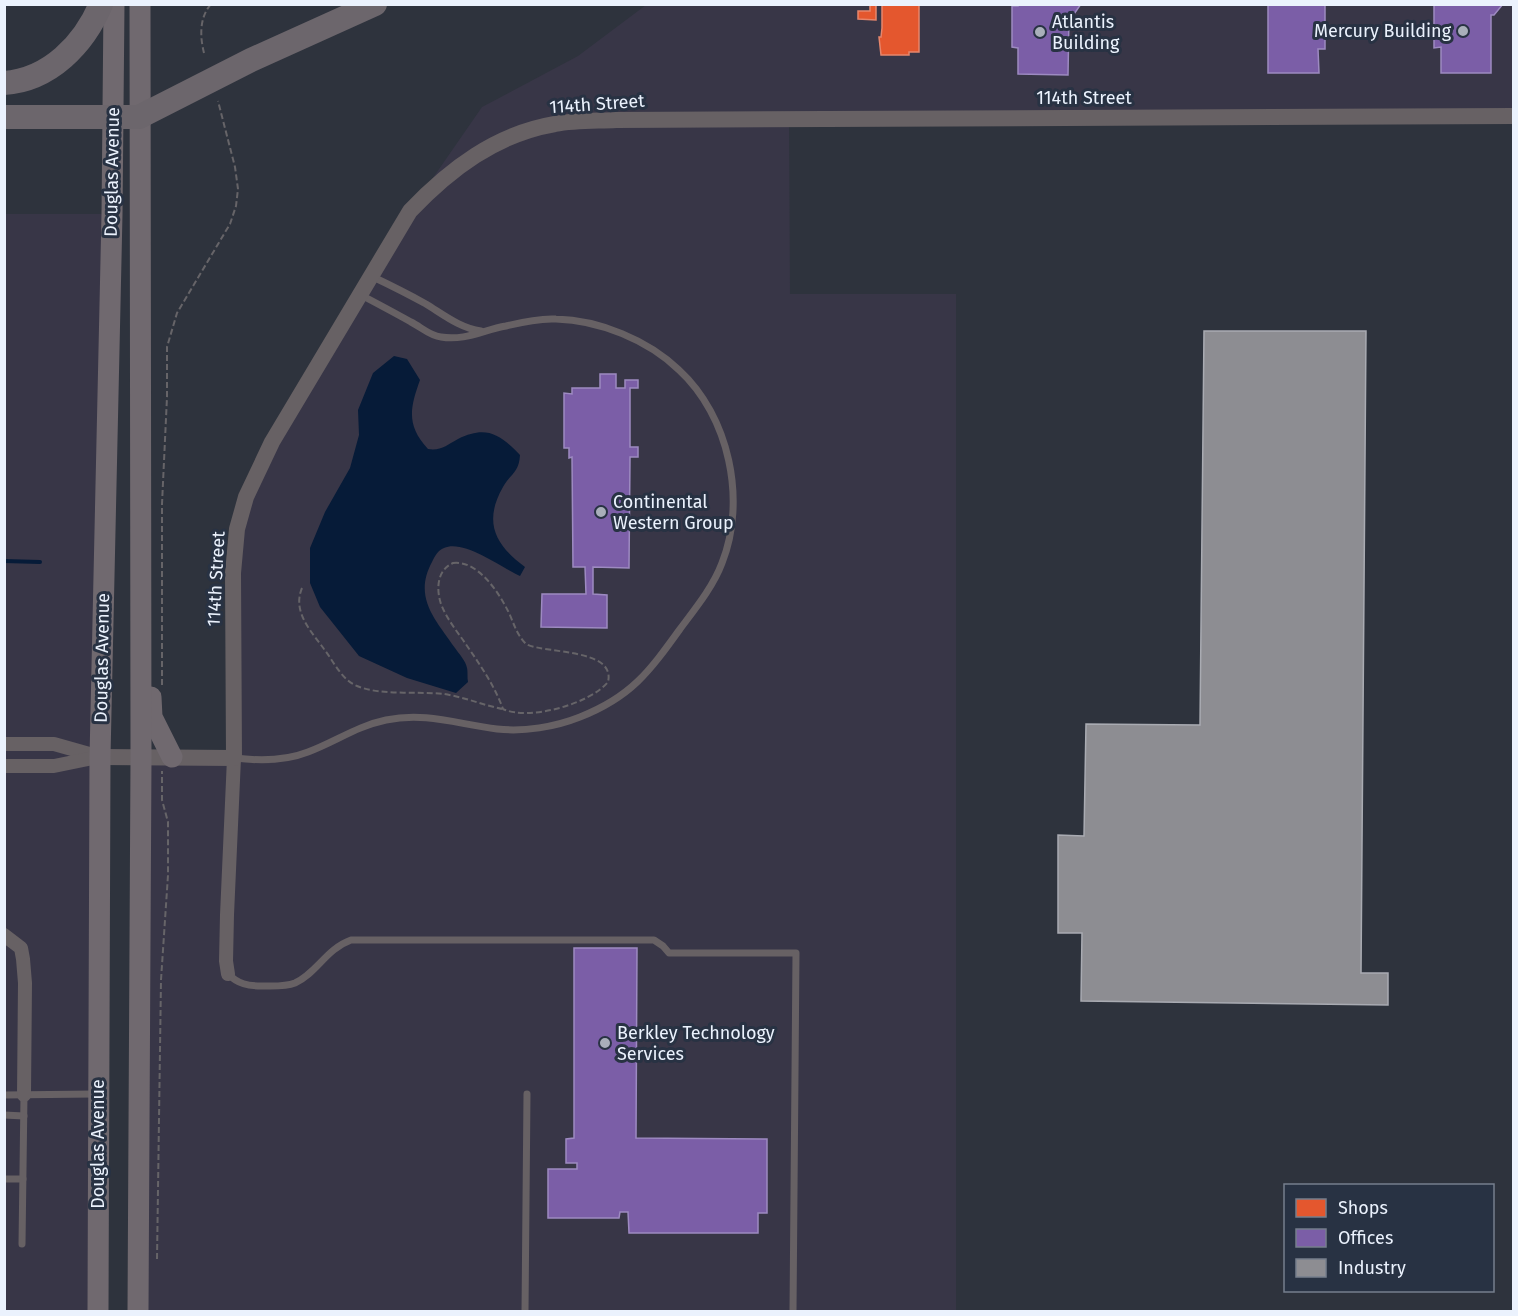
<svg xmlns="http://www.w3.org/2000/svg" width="1518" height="1316" viewBox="0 0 1518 1316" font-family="'Fira Sans',sans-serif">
	<rect width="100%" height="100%" fill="#2e333d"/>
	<g fill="#383647">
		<polygon points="646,5 1513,5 1513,116 789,119 790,294 956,294 956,1311 138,1312 141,757 234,757 233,573 246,497 410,211 482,107 578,56"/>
		<polygon points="5,214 112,214 98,1311 5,1312"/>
	</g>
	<path fill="#061b38" d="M394,356L407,359L420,380C410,408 406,425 428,449C441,451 447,445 458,439C486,425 500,434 520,455C519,473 511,473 503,487C483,522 495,545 525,567L520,576C502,568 464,539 444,548C438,550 435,556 432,562C413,597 435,619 455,648C459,654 466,661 467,668C468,672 467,677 468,682L456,693L407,678L359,656L320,607L310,583V548L325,512L350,468L359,435L358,410L373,373Z"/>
	<g fill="#e4572e" stroke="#e6866c" stroke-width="1.5">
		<polygon points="870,4 876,4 876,20 858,19 858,11 870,11"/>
		<polygon points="882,4 919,4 919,52 909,52 909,55 881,55 879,37 881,37 882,28"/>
	</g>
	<g fill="#7b5ea7" stroke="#9d8ac1" stroke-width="1.5">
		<polygon points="1018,4 1081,4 1072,17 1069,17 1068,75 1018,74 1018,48 1012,47 1012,6 1018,6"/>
		<polygon points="1268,4 1325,4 1325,49 1318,49 1319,73 1268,73"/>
		<polygon points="1434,4 1503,4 1494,15 1491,15 1491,73 1441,73 1441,47 1434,48"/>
		<polygon points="600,374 616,374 616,388 625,388 625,380 638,380 638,388 630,388 630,447 638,447 638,457 630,457 629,568 593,567 593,594 607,595 607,628 541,627 542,594 586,594 585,567 573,567 572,457 569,458 569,448 564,448 564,393 572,394 572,388 600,388"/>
		<polygon points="574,948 637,948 636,1138 767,1139 767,1213 758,1213 758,1233 629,1233 628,1212 620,1212 619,1218 548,1218 548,1169 577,1169 577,1163 566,1163 566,1139 574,1138"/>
	</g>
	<polygon fill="#8d8d92" stroke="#a9abb2" stroke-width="1.5" points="1204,331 1366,331 1361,973 1388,973 1388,1005 1081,1001 1082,933 1058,933 1058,835 1084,836 1086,724 1200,725"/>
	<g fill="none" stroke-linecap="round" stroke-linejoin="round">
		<polyline stroke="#061b38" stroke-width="4" points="4,561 40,562"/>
		<g stroke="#666468" stroke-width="2" stroke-dasharray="6 3" stroke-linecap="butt">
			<path d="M204,53C200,37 199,18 211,4"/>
			<path d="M453,563C477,560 498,591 508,611C514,623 516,634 526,644C545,654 616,648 608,682C590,704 529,721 503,709C494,684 478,662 463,640C455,629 446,617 441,604C436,589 437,570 453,563Z"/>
			<path d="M302,588C292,612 311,631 324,649C334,662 341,679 357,686C381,696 418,691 444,694C464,697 483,705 502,709"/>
			<polyline points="162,685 162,504 167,397 167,347 177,313 230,224 236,206 238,189 235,167 218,101"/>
			<polyline points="157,1259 161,980 168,875 168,822 162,800 162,771"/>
		</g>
		<g stroke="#676164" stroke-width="7">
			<path d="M371,276C390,285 408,294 426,304C444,315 460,328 481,331"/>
			<path d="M235,758C259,761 285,761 308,752C335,742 357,726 386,720C426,712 457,724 497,729C524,732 555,727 580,717C631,697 649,672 680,629C695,609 713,587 722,563C747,500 729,416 679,370C648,340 599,320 556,319C539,318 522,322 506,326C483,330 465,341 441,337C430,336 421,327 411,322C395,313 378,304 361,295"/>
			<path d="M228,974C238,984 248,986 262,986C273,986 285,987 295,983C317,973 326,949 351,940H654L663,946L669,953H796L793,1312"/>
			<polyline points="4,1095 95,1094"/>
			<polyline points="4,1115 24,1116"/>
			<polyline points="4,1179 23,1179"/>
			<polyline points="22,1244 24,1095"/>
			<polyline points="525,1312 527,1094"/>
		</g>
		<g stroke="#676164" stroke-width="14">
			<polyline points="4,744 54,744 100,757"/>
			<polyline points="4,766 54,766 98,757"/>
			<polyline points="4,935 21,948 23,959 25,983 24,1095"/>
			<polyline points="228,974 226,961 227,915 234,758"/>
		</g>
		<path stroke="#676164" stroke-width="16" d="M100,757L234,758L233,573L237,529L246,497L272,442L410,211C450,169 496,134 555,124C575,120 596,121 616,120L1514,116"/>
		<g stroke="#70696f" stroke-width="21">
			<polyline points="151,697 152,717 172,757"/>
			<polyline points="98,1312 100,757 112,214 114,4"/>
			<polyline points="138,1312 141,757 140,4"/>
		</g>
		<g stroke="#6c666c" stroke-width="24">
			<path d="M4,83C50,80 84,44 101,4"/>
			<polyline points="4,117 139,117 251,60 375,4"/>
		</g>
	</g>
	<g fill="#a9afba" stroke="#283243" stroke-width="2">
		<circle cx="1463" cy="31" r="6"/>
		<circle cx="1040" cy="32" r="6"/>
		<circle cx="601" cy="512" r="6"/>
		<circle cx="605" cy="1043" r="6"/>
	</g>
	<g text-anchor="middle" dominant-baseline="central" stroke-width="6" stroke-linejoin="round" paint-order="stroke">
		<g font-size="18" fill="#ebf2fd" stroke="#283243" text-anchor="start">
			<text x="1052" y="22">Atlantis<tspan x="1052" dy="21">Building</tspan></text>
			<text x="1451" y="31" text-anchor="end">Mercury Building</text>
			<text x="613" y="502">Continental<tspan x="613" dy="21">Western Group</tspan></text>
			<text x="617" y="1033">Berkley Technology<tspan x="617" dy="21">Services</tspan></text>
		</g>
		<g font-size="18" fill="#ebf2fd" stroke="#283243">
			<text x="1084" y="98">114th Street</text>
			<text transform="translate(597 104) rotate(-4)">114th Street</text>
			<text transform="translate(112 172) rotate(-89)">Douglas Avenue</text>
			<text transform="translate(216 579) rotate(-87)">114th Street</text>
			<text transform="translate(102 658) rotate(-89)">Douglas Avenue</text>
			<text transform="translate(98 1144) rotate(-90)">Douglas Avenue</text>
		</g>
	</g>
	<rect width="1518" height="1316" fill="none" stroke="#ebf2fd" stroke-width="12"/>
	<rect x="1284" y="1184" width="210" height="108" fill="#283243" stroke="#767f8d" stroke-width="1.5"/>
	<rect x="1296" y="1199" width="30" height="18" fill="#e4572e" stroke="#767f8d" stroke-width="1.5"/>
	<text x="1338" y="1214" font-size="18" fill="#ebf2fd">Shops</text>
	<rect x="1296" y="1229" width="30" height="18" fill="#7b5ea7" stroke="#767f8d" stroke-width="1.5"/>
	<text x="1338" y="1244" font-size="18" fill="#ebf2fd">Offices</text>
	<rect x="1296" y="1259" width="30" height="18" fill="#8d8d92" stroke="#767f8d" stroke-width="1.5"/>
	<text x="1338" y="1274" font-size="18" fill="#ebf2fd">Industry</text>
</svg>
